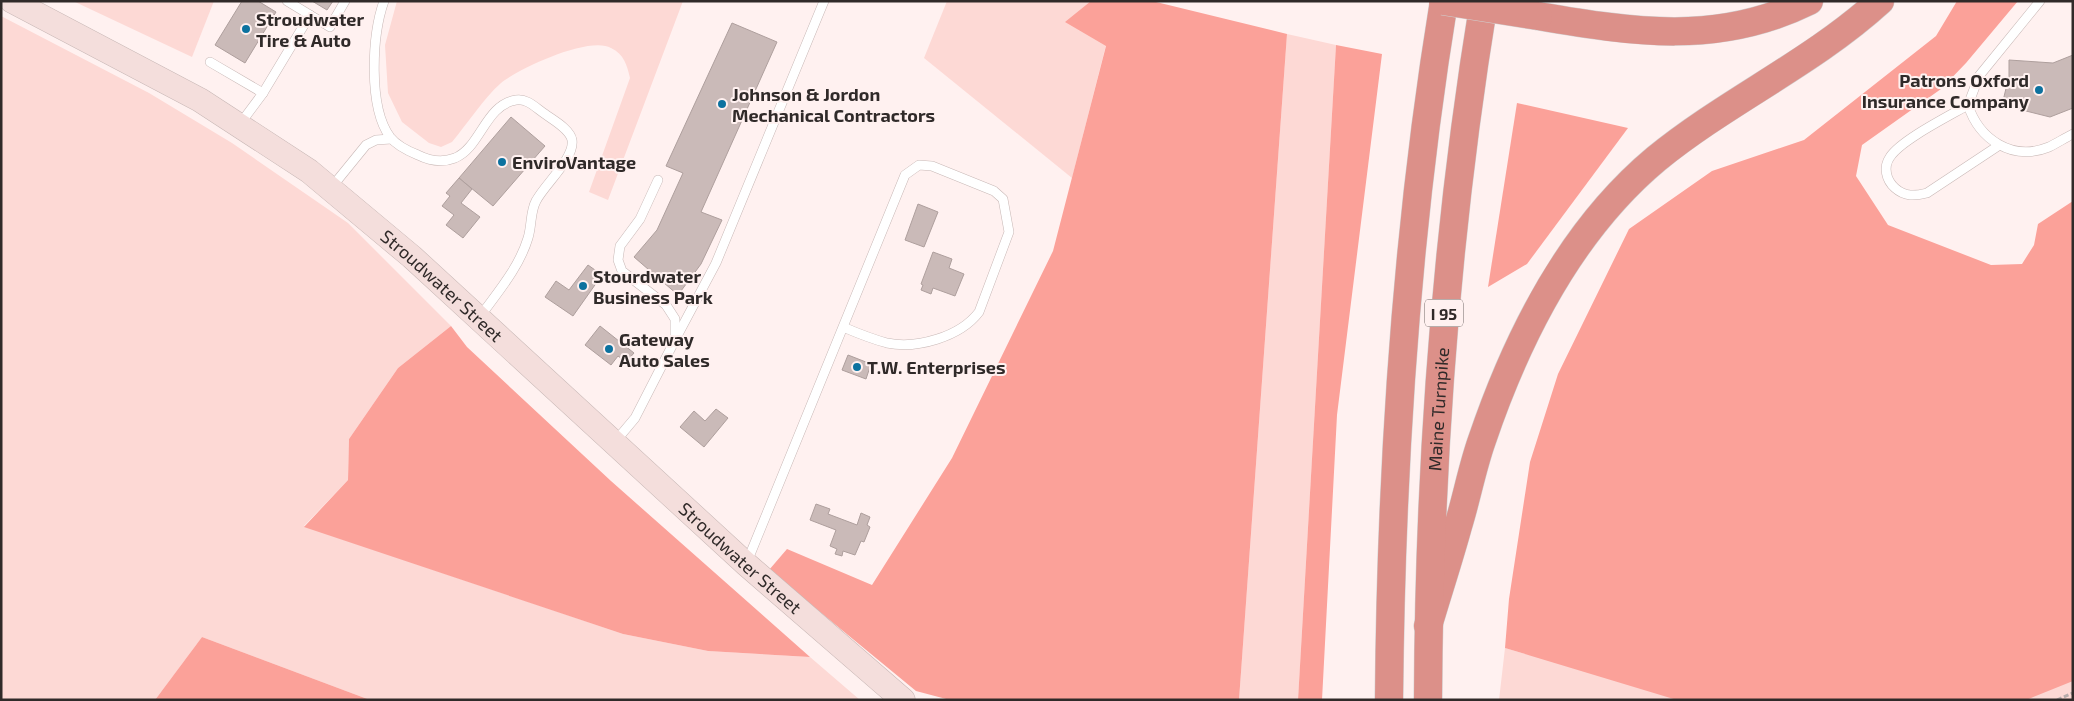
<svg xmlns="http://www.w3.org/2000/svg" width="2074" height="701" viewBox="0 0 2074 701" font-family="'Exo 2',sans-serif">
	<rect width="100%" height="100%" fill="#fff1f0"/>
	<g fill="#fdd9d5">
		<polygon points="73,1 214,1 192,57"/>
		<path d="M397,1H683L608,200L589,192L630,78C627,65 624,54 611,48C589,36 520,68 501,83C484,98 467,124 452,142L441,147L429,143L402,122L388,93L385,45Z"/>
		<polygon points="947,1 1091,1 1106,45 1072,178 924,58"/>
		<polygon points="1,16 149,93 232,143 348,223 451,326 398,368 349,439 348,480 304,526 623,634 708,651 810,657 860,700 370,700 202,637 155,700 1,700"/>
		<polygon points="1287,34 1336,45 1298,700 1239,700"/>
		<polygon points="1505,648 1525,654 1766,700 1499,700"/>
		<polygon points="2073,663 2073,700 1978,700"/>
	</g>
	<g fill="#fba199">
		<polygon points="1091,1 1152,1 1287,34 1239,700 950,700 916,691 769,570 787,549 872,585 952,458 1053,251 1106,46 1065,22"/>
		<polygon points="1957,1 2018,1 1966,63 1941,89 1862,145 1856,176 1888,225 1991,265 2022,264 2034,245 2038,224 2073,201 2073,681 2026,700 1677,700 1505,648 1509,599 1530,462 1558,374 1629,229 1712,171 1804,140 1936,36"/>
		<polygon points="1336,45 1382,54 1337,415 1322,700 1298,700"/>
		<polygon points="1517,103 1628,128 1527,264 1488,287"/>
		<polygon points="451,326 467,347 611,481 810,657 708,651 623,634 304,527 348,480 349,439 398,368"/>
		<polygon points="202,637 370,700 155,700"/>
	</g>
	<g fill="#cabab8" stroke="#ae9f9d">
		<polygon points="242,1 258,1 276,12 245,63 215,45"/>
		<polygon points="312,1 333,1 327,10"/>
		<polygon points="732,23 777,42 701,212 722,220 701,264 678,295 634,257 657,230 683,173 666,166"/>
		<polygon points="2073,55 2073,108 2050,117 2002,105 2009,76 2009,60 2053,63"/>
		<polygon points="511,117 545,146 493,206 459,178"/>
		<polygon points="459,178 472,189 461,203 480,217 463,238 446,225 454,215 442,206 450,196 446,193"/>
		<polygon points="918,204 938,212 924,247 905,240"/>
		<polygon points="933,252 952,259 949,268 964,274 955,296 933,288 931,294 921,290 923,285 921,284"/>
		<polygon points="588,265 602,275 573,316 545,297 556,281 569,290"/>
		<polygon points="600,326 634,353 626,362 618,356 611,365 585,345"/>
		<polygon points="848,355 871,364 866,379 842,370"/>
		<polygon points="716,409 728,418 704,447 680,427 694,411 705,421"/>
		<polygon points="816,504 830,509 828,514 857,525 861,513 870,517 867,525 870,527 864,542 861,541 855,555 843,551 842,556 835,554 837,549 830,546 836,530 810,520"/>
	</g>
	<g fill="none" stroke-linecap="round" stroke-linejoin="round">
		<g stroke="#c8b8b6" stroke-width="10">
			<g id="service">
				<path d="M384,1C372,35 368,107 390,137C397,146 408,151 418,155C430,161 442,163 455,158C481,147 485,105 516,100C527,98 536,108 545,114C553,120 570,129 572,140C575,158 544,185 536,201C530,212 532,225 528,238C519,268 497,293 479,318"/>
				<path d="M2040,1L1979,76L1968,105C1979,139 2012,162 2049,147C2057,143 2065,138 2073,134"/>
				<polyline points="310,15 330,27 345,1"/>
				<polyline points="210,62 263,93"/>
				<path d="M1968,105C1949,116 1901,140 1890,157C1883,167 1886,180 1895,188C1905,197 1915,196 1927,193L1998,146"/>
				<polyline points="240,124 263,93 310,15 287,1"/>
				<polyline points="331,188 366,145 376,140 391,139"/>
				<polyline points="675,340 716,263 824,1"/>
				<polyline points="614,443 635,418 675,340 675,319 666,305 622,271 618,260 620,246 640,219 658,180"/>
				<path d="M747,562L905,175L919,165L932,166L994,191L1003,199L1009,232L979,312C960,337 917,349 887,343C872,339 857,333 843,327"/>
			</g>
		</g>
		<g stroke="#c8b8b6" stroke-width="25">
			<g id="secondary">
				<path id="s1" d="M12,1L200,100L309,171L412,257L746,564L903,700"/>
			</g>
		</g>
		<g stroke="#d1d0d0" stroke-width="29">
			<g id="motorway">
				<path d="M1538,16C1633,32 1718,46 1809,1"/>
				<path d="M1428,626C1438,592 1449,559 1458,526C1467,497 1472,468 1482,440C1517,337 1571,230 1656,159C1727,101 1812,63 1880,1"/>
				<path d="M1389,700C1391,466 1406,232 1444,1"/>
				<path id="s2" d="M1428,700C1429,466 1446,232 1484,1"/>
			</g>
		</g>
		<polyline stroke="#b6abaa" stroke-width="3" stroke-dasharray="5 2.5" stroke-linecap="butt" points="2057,700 2073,693"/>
		<use href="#service" stroke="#fff" stroke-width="9"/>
		<use href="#secondary" stroke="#f4dedc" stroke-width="24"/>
		<use href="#motorway" stroke="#dc9089" stroke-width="28"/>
		<g stroke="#d1d0d0" stroke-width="29" stroke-linecap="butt">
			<polyline id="motorway-bridge" points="1443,1 1538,16"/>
		</g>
		<use href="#motorway-bridge" stroke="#dc9089" stroke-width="28"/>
	</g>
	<g fill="#0c729f" stroke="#fff1f0" stroke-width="2">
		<circle cx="246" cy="29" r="5"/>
		<circle cx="2039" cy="90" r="5"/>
		<circle cx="722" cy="104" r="5"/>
		<circle cx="502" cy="162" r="5"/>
		<circle cx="583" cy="286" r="5"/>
		<circle cx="609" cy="349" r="5"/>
		<circle cx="857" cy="367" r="5"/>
	</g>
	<g text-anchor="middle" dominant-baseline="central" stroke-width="4" stroke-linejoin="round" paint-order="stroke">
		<rect fill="#fff1f0" stroke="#6e6665" stroke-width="1" x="1425" y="299.5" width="38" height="27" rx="4"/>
		<g font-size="16" font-weight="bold" fill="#302a29">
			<text x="1444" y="313">I 95</text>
		</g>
		<g font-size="18" font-weight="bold" fill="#302a29" stroke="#fff1f0" text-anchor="start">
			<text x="256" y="19">Stroudwater<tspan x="256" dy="21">Tire &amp; Auto</tspan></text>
			<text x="2029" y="80" text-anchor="end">Patrons Oxford<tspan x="2029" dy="21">Insurance Company</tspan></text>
			<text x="732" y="94">Johnson &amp; Jordon<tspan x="732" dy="21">Mechanical Contractors</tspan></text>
			<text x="512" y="162">EnviroVantage</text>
			<text x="593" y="276">Stourdwater<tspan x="593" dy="21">Business Park</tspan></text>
			<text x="619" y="339">Gateway<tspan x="619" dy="21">Auto Sales</tspan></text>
			<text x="867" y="367">T.W. Enterprises</text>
		</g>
		<g font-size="18" fill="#302a29" stroke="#fff1f0">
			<text stroke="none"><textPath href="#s1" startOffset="518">Stroudwater Street</textPath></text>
			<text stroke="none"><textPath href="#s2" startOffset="291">Maine Turnpike</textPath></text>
			<text stroke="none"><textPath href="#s1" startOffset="922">Stroudwater Street</textPath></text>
		</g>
	</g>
	<rect width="2074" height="701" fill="none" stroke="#302a29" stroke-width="5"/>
</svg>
